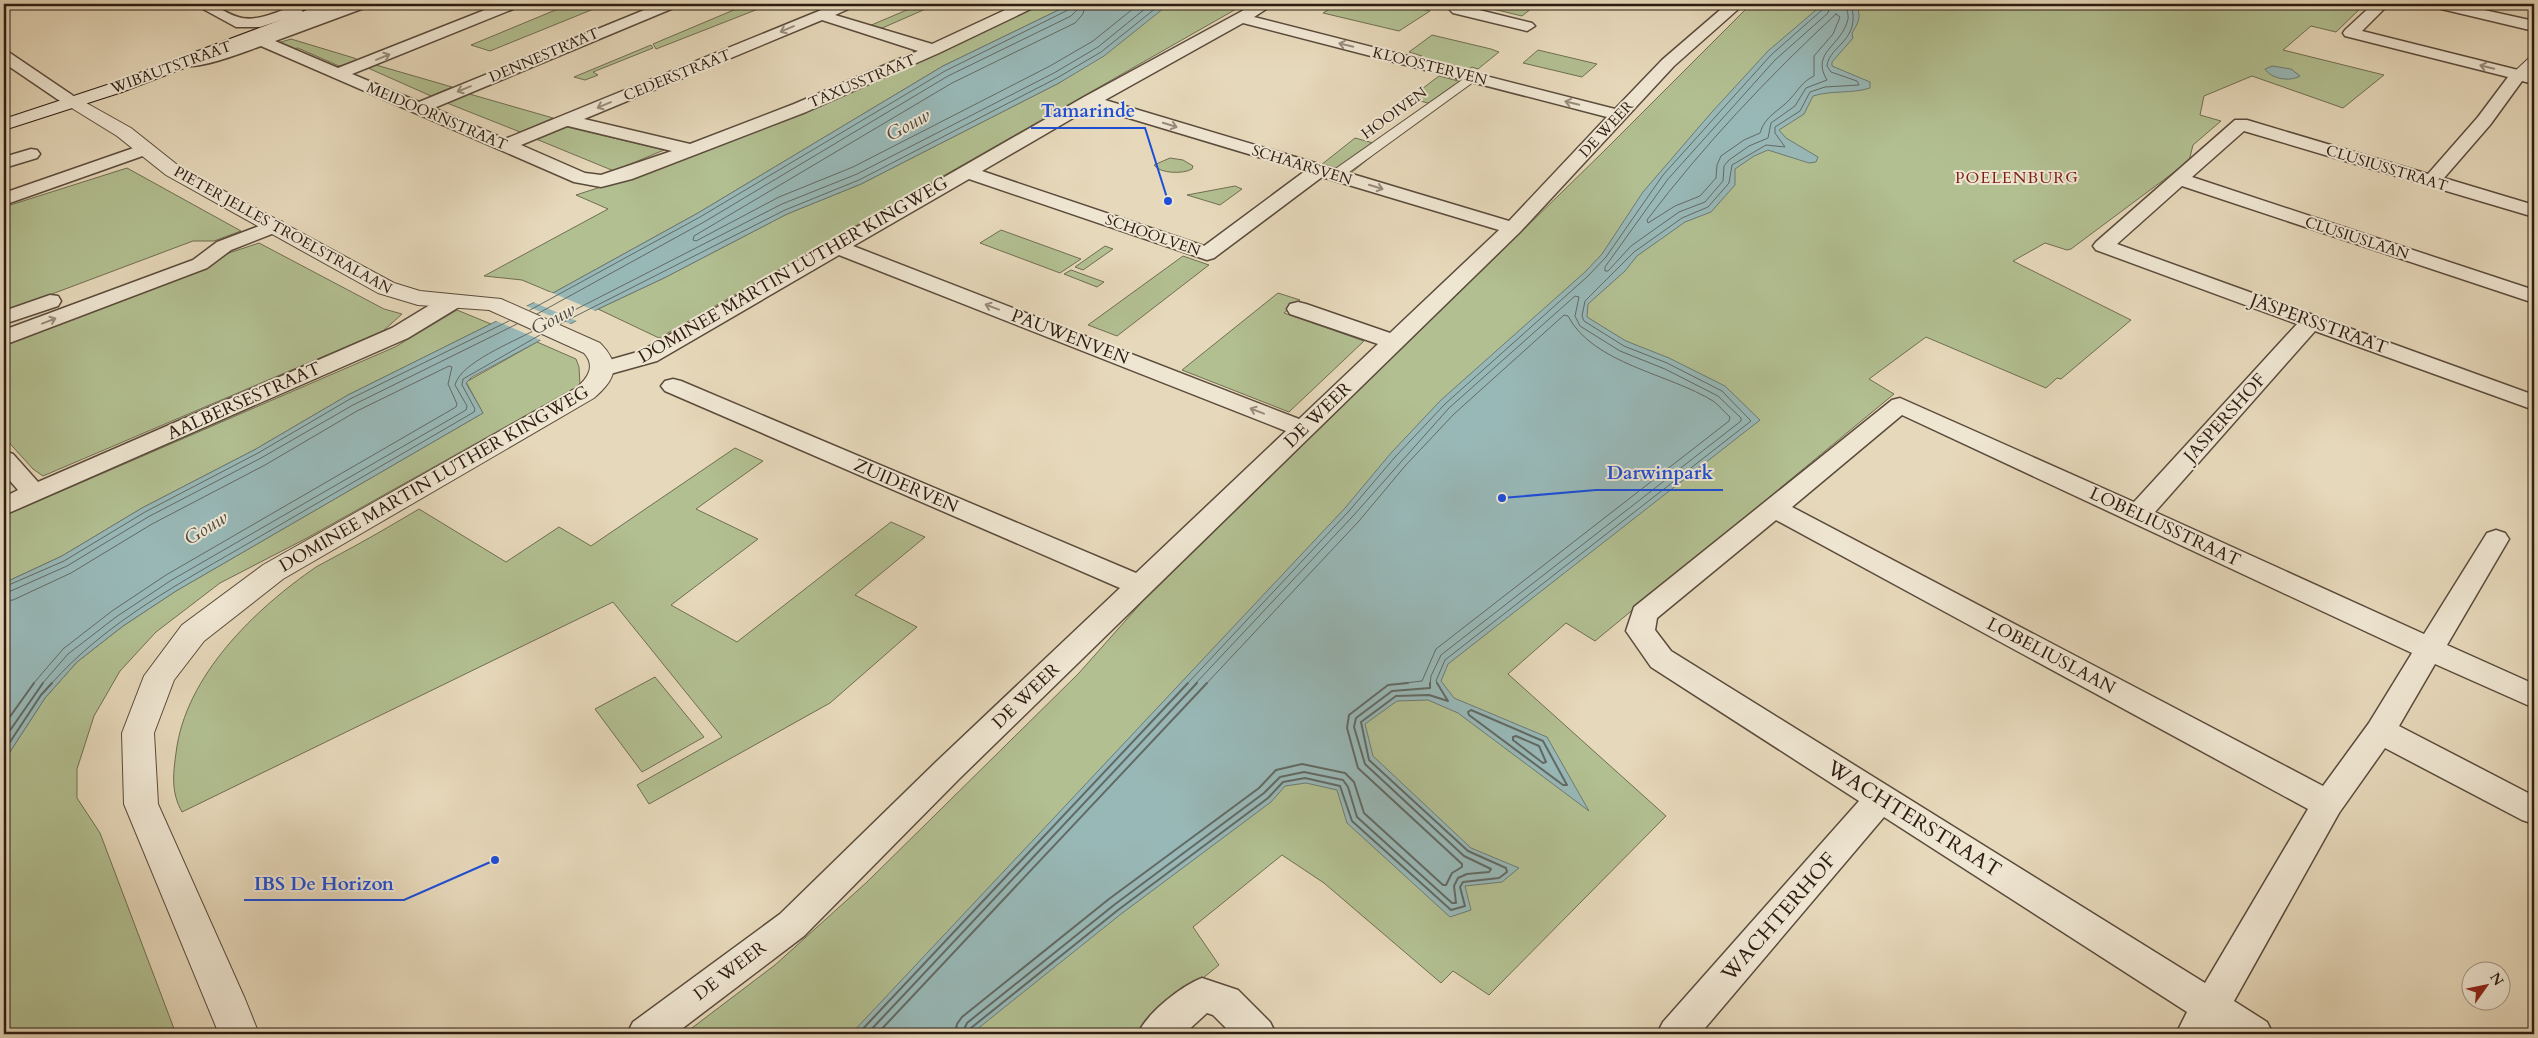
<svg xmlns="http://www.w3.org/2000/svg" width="2538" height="1038" viewBox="0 0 2538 1038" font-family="Cardo,serif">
	<rect width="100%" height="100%" fill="#e6d8ba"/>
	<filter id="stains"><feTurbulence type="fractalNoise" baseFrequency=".004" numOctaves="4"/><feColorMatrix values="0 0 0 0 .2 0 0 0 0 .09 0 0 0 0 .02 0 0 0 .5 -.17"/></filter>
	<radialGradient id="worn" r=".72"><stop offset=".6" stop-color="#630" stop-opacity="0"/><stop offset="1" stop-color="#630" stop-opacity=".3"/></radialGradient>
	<g fill="#b2bf91" stroke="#706e52">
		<polygon points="570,4 606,4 490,51 471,45"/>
		<polygon points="748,4 771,4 656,49 653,44"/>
		<polygon points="921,4 937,4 880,29 869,26"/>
		<polygon points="1034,4 1071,4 943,66 698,213 553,293 522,280 484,276 608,209 576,195 638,175"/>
		<polygon points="1169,4 1245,4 659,338 598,309 664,278 787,214 861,184 1059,83"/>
		<polygon points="1337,4 1400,4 1430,11 1399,31 1323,13"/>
		<polygon points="1493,4 1537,4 1522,16 1489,8"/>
		<polygon points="1751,4 2365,4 2336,32 2311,26 2283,50 2384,75 2343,108 2252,76 2204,96 2200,115 2221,121 2193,145 2189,161 2071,249 2067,250 2045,243 2013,261 2131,320 2061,379 2057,378 2046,388 1926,337 1869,379 1894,394 1595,641 1566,623 1508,674 1666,816 1489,995 1453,971 1441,983 1324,883 1282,855 1193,927 1219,965 1134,1034 684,1034 775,965 867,882 1079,673 1142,602 1602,153"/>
		<polygon points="1432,35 1491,49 1499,52 1478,69 1472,67 1468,70 1457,67 1452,70 1416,60 1422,56 1409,52"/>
		<polygon points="291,39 354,58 360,61 339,66 298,48 292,49 278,43"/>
		<polygon points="651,45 653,48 593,72 598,75 585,80 574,77"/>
		<polygon points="1538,50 1597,64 1582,77 1523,63"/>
		<polygon points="376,65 452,87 431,96 368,68"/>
		<polygon points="1439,76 1466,83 1438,106 1410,98"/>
		<polygon points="466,93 553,118 520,132 447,103"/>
		<polygon points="567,127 664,150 614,171 536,139"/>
		<polygon points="1355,138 1384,146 1351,173 1321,165"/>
		<path d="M1170,158L1183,160L1193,166L1192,169C1184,174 1160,174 1154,165Z"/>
		<polygon points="127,168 241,231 214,241 193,241 4,312 4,207"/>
		<polygon points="1235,186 1242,189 1220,205 1187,195"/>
		<polygon points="1001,230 1081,259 1060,273 980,243"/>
		<polygon points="259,243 384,309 402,314 383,331 43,476 33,469 4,437 4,345 203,268 229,253"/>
		<polygon points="1105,246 1113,249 1083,270 1075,267"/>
		<polygon points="1183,256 1209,265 1117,336 1088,325"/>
		<polygon points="1071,270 1104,282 1097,287 1064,274"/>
		<polygon points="1278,293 1300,300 1284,313 1364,341 1289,412 1182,370"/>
		<polygon points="457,310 491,324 348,395 256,449 142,508 62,556 4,583 4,516 395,347"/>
		<polygon points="537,342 576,359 579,367 580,385 307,538 220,583 156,632 120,671 94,716 77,769 77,798 100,833 176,1034 4,1034 4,761 45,698 77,662 123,626 176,591 483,413 466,382"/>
		<path d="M735,448L763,461L696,509L758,539L671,605L737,642L891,522L925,537L855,595L917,627L830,703L649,804L637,785L722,737L613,602L182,812C171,792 173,775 176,753C185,676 255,609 316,567C328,560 341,554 353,547C375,535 397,522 419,509L506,562L559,527L591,546Z"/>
		<polygon points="655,677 704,737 642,772 595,709"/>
	</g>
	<g fill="#98b8b7" stroke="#6d7a75">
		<polygon points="1071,4 1169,4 1104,56 1059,83 861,184 787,214 664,278 598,309 472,377 466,383 483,413 176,591 123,626 77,662 45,698 4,761 4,583 62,556 142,508 256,449 348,395 553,293 698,213 943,66"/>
		<path d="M1823,4H1855C1862,15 1859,22 1852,33L1853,38L1832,62V66L1870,82V88C1851,94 1832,90 1813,96L1804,114L1779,130L1786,138L1818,157L1816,162L1809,163L1768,150L1754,156L1735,169V185L1711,212L1685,222L1637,256L1625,271L1588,304L1587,317L1626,341L1669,358L1725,386L1760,420L1448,664L1441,681L1454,698L1547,737L1589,811L1458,713L1428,700L1397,701L1365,724L1373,756L1471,848L1519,868L1502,882L1465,886L1471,910L1450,917L1347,823L1337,790L1306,783L1285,786L1271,802L1121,914L971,1034H851L1345,508L1391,453L1441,400L1585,272L1602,254L1643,192L1711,113L1768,51Z"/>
		<path d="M2272,66L2291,69L2300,76C2290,82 2271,79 2265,69Z"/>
	</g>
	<g fill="#e6d8ba">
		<polygon points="550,292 598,312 579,322 531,301"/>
		<polygon points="524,305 573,325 543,341 494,320"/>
	</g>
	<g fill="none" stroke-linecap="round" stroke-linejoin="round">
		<g stroke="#626a64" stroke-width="1">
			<polyline points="1085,4 1083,14 1075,23 952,83 694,236 693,240 696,241 779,197 853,167 1050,66 1093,41 1139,4"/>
			<path d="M1830,4L1828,13L1775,60L1668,179L1605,267V271H1608L1631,246L1679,212L1705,202L1723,181L1724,166L1729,160L1749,146L1768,138L1771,123L1795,106L1806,88L1827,80C1810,52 1842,46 1848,19C1849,15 1846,8 1845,4"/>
			<path d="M1836,14L1840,17L1833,34L1814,56V76C1802,82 1800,88 1791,98C1780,111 1765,115 1760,133L1744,140L1721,156L1717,165L1716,178L1700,196L1675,206L1648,223L1647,220C1703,146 1768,77 1836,14Z"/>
			<polyline points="530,310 700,217 945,71 1068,10 1071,4"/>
			<polyline points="537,314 704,222 948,76 1071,16 1076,11 1078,4"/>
			<polyline points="553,321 782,204 857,174 1054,73 1098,47 1151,4"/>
			<polyline points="560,324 785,210 859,180 1057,78 1101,52 1161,4"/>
			<polyline points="4,587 64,561 145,512 258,453 350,399 509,321"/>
			<polyline points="4,594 67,566 148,517 261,458 353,405 517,324"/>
			<polyline points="4,601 13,600 71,573 152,524 265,465 357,411 449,366 452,367 448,384 457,404 456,407 166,575 112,611 63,649 33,684"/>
			<path d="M42,684L68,654L116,617L170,581L466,410L467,406L455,385C460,363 513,342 533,331"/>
			<path d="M51,684C107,621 182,582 254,540C327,497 401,455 474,412L475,409L462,385L463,379L540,335"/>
			<polyline points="1187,684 1349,511 1395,457 1445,404 1588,276 1606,257 1663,175 1771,55 1822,10 1824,4"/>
			<polyline points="1195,684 1353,516 1449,408 1575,296 1579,297 1575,316 1580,326 1620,351 1665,369 1718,396 1741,418 1741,421 1441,655 1431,676 1430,684"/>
			<path d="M1206,684L1359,521L1405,466L1454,414L1564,315L1568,316C1593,364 1670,374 1713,401C1719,405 1724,412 1730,417L1729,421L1436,649L1422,681L1397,684"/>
			<path d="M1438,684L1436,681L1445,660L1751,421L1722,391L1667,363L1624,346L1584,321L1582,316L1585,301L1634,252L1682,218L1708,207L1729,183L1732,165L1766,145L1785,147L1775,133V127L1800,111L1810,92L1825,87L1859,85L1857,81L1831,72L1827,66C1829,45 1862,41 1851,4"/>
		</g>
		<g stroke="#626a64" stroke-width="2">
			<polygon points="1471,710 1543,741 1567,785 1563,785 1469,715 1468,712"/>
			<polyline points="4,725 34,683"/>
			<polygon points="1516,736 1539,746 1546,762 1543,763 1513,740 1513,737"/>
			<polyline points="4,739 43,683"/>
			<polyline points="4,751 41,695 52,683"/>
			<polyline points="858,1034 1188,683"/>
			<polyline points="867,1034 1197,683"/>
			<polyline points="877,1034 1207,683"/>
			<polyline points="955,1034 957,1024 962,1017 1109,899 1259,788 1276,770 1302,764 1345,773 1354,782 1364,813 1443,885 1446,885 1452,873 1462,867 1462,864 1358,768 1347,728 1349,715 1388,685 1408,683"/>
			<polyline points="962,1034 967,1023 1114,905 1264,793 1280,777 1304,772 1343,780 1348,787 1357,817 1452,903 1456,903 1454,886 1458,878 1467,874 1489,872 1491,869 1464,856 1365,764 1354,727 1356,718 1392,691 1430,688 1430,683"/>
			<polyline points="969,1034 971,1028 1118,910 1268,798 1283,782 1305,778 1340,786 1352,821 1451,910 1465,906 1460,887 1463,882 1499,878 1507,872 1506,868 1468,851 1369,760 1361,722 1396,696 1429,695 1448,701 1437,683"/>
		</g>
		<g stroke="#5b4b3c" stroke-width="2">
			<g id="pedestrian">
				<polygon points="820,4 837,4 845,8 839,11"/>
				<polygon points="2534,56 2534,67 2522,78 2514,78 2512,75 2514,72 2530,57"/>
				<polygon points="1472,73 1476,74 1478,77 1476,80 1341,178 1331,178 1329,175 1331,172"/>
			</g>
		</g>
		<g stroke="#5b4b3c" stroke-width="3">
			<g id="minor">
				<path d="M194,4C218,2 219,11 238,17C256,23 278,11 295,6L303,11L300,14L260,27H236Z"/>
				<path d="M349,4H370L367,7L275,41L338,68L500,4H520L518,7L352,74L419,102L659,4H678L676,7L434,108L505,139L836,4H856L853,7L835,15L932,44L1018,4H1038L1035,7L939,53L806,112L632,179L601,187L574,182L261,46C246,51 186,76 176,62L178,59L213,53ZM822,20L918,51L794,104L690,144L584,119ZM567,126H568L672,151L601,175L585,173L521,145Z"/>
				<path d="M1255,4H1274L1254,17L1615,109L1662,60L1727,4H1744L1674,66L1520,232L959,779L804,936L675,1034H627L633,1022L780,914L937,761L1120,588L665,391L661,386L665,381L673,379L681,381L1136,573L1286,431L839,255L657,361L603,376L595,374L592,369L595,364L641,351L1084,97ZM1243,23L1607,117L1509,221L1105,100ZM1092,107L1305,171L1204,246L982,171ZM1322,177L1499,230L1390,333L1306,304L1298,302L1290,304L1287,309L1290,314L1378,344L1299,419L853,246L969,179L1207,260L1214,258Z"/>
				<polygon points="1457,4 1474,4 1471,8 1532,23 1535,26 1527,31 1453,13 1450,10"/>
				<path d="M2373,4H2389L2362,31L2534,74V84L2522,81L2490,125L2444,178L2534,205V217L2244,131L2192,177L2534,290V303L2182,186L2117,244L2534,395V410L2315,331L2155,512L2424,634L2487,533L2496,530L2505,533L2509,539L2447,645L2534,684V708L2435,664L2399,726L2534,796V824L2522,820L2385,748L2339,813L2234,1001L2267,1022L2273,1034H2222L2217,1031L2215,1034H2176L2187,1012L1884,817L1700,1034H1657L1663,1022L1859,801L1651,667L1626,631L1634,607L1892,400L1900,398L2134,502L2297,324L2096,250L2093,246L2096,242L2235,120H2247L2428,174L2478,117L2508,77L2345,36L2343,33L2345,30ZM1902,415L2412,653L2369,723L2323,786L1792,507ZM1776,520L2308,809L2205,983L1671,651L1655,630L1657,618Z"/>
				<polygon points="2430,4 2457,4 2534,21 2534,31 2433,7"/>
				<polygon points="4,51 10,53 72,95 69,99 57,99 4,63"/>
				<polygon points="145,144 151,145 154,149 151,153 4,205 4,193"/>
				<polygon points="31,149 37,150 40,154 37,158 4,168 4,157"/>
				<polygon points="275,220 282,222 285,226 282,230 231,250 207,268 4,345 4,330 193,260 217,242"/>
				<polygon points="50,295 58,296 61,301 58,306 4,324 4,311"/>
				<polygon points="451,296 459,297 462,302 459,307 408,338 4,515 4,497 18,490 4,474 4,451 13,454 38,482 392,328 443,297"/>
				<path d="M1202,978L1238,990L1270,1022L1276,1034H1232L1213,1015L1207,1013L1184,1034H1138C1146,1014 1181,986 1202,978Z"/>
			</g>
		</g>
		<g stroke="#5b4b3c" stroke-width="2">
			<path id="tertiary" d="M63,90L131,128L180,167L394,283L420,291L501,299L600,343C622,365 615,380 594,398L283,579L204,641L174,680L154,733L158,804L245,999L259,1034H219L124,804L122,733L144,676L182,625L263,565L576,388C588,378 596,366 584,353L489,310L418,305L378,293L166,175L117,136L57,99L54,95L57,91Z"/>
		</g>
		<g stroke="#2d1c12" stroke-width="2">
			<polygon id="secondary" points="323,4 345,4 343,7 122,92 4,130 4,119 110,84"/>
		</g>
		<use href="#pedestrian" fill="#efe6d2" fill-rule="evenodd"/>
		<use href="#minor" fill="#efe6d2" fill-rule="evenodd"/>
		<use href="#tertiary" fill="#efe6d2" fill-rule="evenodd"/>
		<use href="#secondary" fill="#efe6d2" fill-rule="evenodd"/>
	</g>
	<defs><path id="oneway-shaft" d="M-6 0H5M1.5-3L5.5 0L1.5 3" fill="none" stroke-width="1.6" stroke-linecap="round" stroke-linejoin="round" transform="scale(1.25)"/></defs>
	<g stroke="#988b7c">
		<use href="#oneway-shaft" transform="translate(787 29) rotate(157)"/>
		<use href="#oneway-shaft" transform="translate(1346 45) rotate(-166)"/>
		<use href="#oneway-shaft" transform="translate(383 57) rotate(-22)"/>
		<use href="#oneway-shaft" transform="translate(2487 67) rotate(-166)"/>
		<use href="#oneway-shaft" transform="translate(464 89) rotate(158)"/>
		<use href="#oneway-shaft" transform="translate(1572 103) rotate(-166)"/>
		<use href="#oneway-shaft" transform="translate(604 105) rotate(157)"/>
		<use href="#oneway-shaft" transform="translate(1170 125) rotate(17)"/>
		<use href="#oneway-shaft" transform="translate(1376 187) rotate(17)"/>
		<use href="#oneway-shaft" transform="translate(992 307) rotate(-159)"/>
		<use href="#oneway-shaft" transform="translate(49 321) rotate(-21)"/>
		<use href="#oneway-shaft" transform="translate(1257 411) rotate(-159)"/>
	</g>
	<g text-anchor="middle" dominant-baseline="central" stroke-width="4" stroke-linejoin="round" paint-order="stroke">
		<g font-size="15" fill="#2d1c12" stroke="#efe6d2">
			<text transform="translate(544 55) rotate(-23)">DENNESTRAAT</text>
			<text transform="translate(1430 66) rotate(14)">KLOOSTERVEN</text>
			<text transform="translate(171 67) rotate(-20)">WIBAUTSTRAAT</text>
			<text transform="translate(677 75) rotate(-22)">CEDERSTRAAT</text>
			<text transform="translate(862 81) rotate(-23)">TAXUSSTRAAT</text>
			<text transform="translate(1394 113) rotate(-36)">HOOIVEN</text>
			<text transform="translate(437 116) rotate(23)">MEIDOORNSTRAAT</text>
			<text transform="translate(1606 129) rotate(-47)">DE WEER</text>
			<text transform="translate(1302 165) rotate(17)">SCHAARSVEN</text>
			<text transform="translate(2387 168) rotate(17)">CLUSIUSSTRAAT</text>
			<text transform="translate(283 230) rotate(29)">PIETER JELLES TROELSTRALAAN</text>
			<text transform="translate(1153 235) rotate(19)">SCHOOLVEN</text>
			<text transform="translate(2357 238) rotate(18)">CLUSIUSLAAN</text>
		</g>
		<g font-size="16" letter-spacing="1" fill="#7a1f14" stroke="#efe6d2">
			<text x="2017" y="178">POELENBURG</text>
		</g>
		<g font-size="18" fill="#2d1c12" stroke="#efe6d2">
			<text transform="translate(793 270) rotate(-30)">DOMINEE MARTIN LUTHER KINGWEG</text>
			<text transform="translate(2319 324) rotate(20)">JASPERSSTRAAT</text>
			<text transform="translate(1070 337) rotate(21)">PAUWENVEN</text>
			<text transform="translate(244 401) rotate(-24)">AALBERSESTRAAT</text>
			<text transform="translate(1318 415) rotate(-44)">DE WEER</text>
			<text transform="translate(2225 418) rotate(-48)">JASPERSHOF</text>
			<text transform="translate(434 479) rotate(-30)">DOMINEE MARTIN LUTHER KINGWEG</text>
			<text transform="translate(906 486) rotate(23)">ZUIDERVEN</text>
			<text transform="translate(2165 527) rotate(25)">LOBELIUSSTRAAT</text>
			<text transform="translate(2051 656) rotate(28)">LOBELIUSLAAN</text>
			<text transform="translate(1026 696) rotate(-44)">DE WEER</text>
			<text transform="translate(730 971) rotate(-37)">DE WEER</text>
		</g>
		<g font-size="19" font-style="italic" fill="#4d4b44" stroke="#efe6d2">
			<text transform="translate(908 125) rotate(-29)">Gouw</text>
			<text transform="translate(553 319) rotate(-28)">Gouw</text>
			<text transform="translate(206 528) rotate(-32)">Gouw</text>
		</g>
		<g font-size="21" fill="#2d1c12" stroke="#efe6d2">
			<text transform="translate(1914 819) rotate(32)">WACHTERSTRAAT</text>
			<text transform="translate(1779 917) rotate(-49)">WACHTERHOF</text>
		</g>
	</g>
	<path fill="none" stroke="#1d4ed8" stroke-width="2" d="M1168 201L1145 128H1031M1502 498L1596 490H1723M495 860L404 900H244"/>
	<g fill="#1d4ed8" stroke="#efe6d2" stroke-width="2">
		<circle cx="1168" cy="201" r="5"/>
		<circle cx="1502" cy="498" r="5"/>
		<circle cx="495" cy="860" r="5"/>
	</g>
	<g font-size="19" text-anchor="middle" font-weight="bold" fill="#1d4ed8" stroke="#efe6d2" stroke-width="4" stroke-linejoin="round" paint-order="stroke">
		<text x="1088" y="117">Tamarinde</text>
		<text x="1660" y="479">Darwinpark</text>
		<text x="324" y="890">IBS De Horizon</text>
	</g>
	<rect width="2538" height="1038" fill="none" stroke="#e6d8ba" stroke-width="20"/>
	<rect x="5" y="5" width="2528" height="1028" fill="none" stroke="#2d1c12" stroke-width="2.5"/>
	<rect x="10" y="10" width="2518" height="1018" fill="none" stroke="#2d1c12"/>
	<g transform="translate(2486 986) rotate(57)"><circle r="24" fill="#efe6d2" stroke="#a19585"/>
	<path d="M0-4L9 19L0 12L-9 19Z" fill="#8f2418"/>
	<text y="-8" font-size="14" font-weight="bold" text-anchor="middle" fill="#2d1c12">N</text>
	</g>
	<rect width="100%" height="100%" filter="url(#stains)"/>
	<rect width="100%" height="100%" fill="url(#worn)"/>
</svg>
